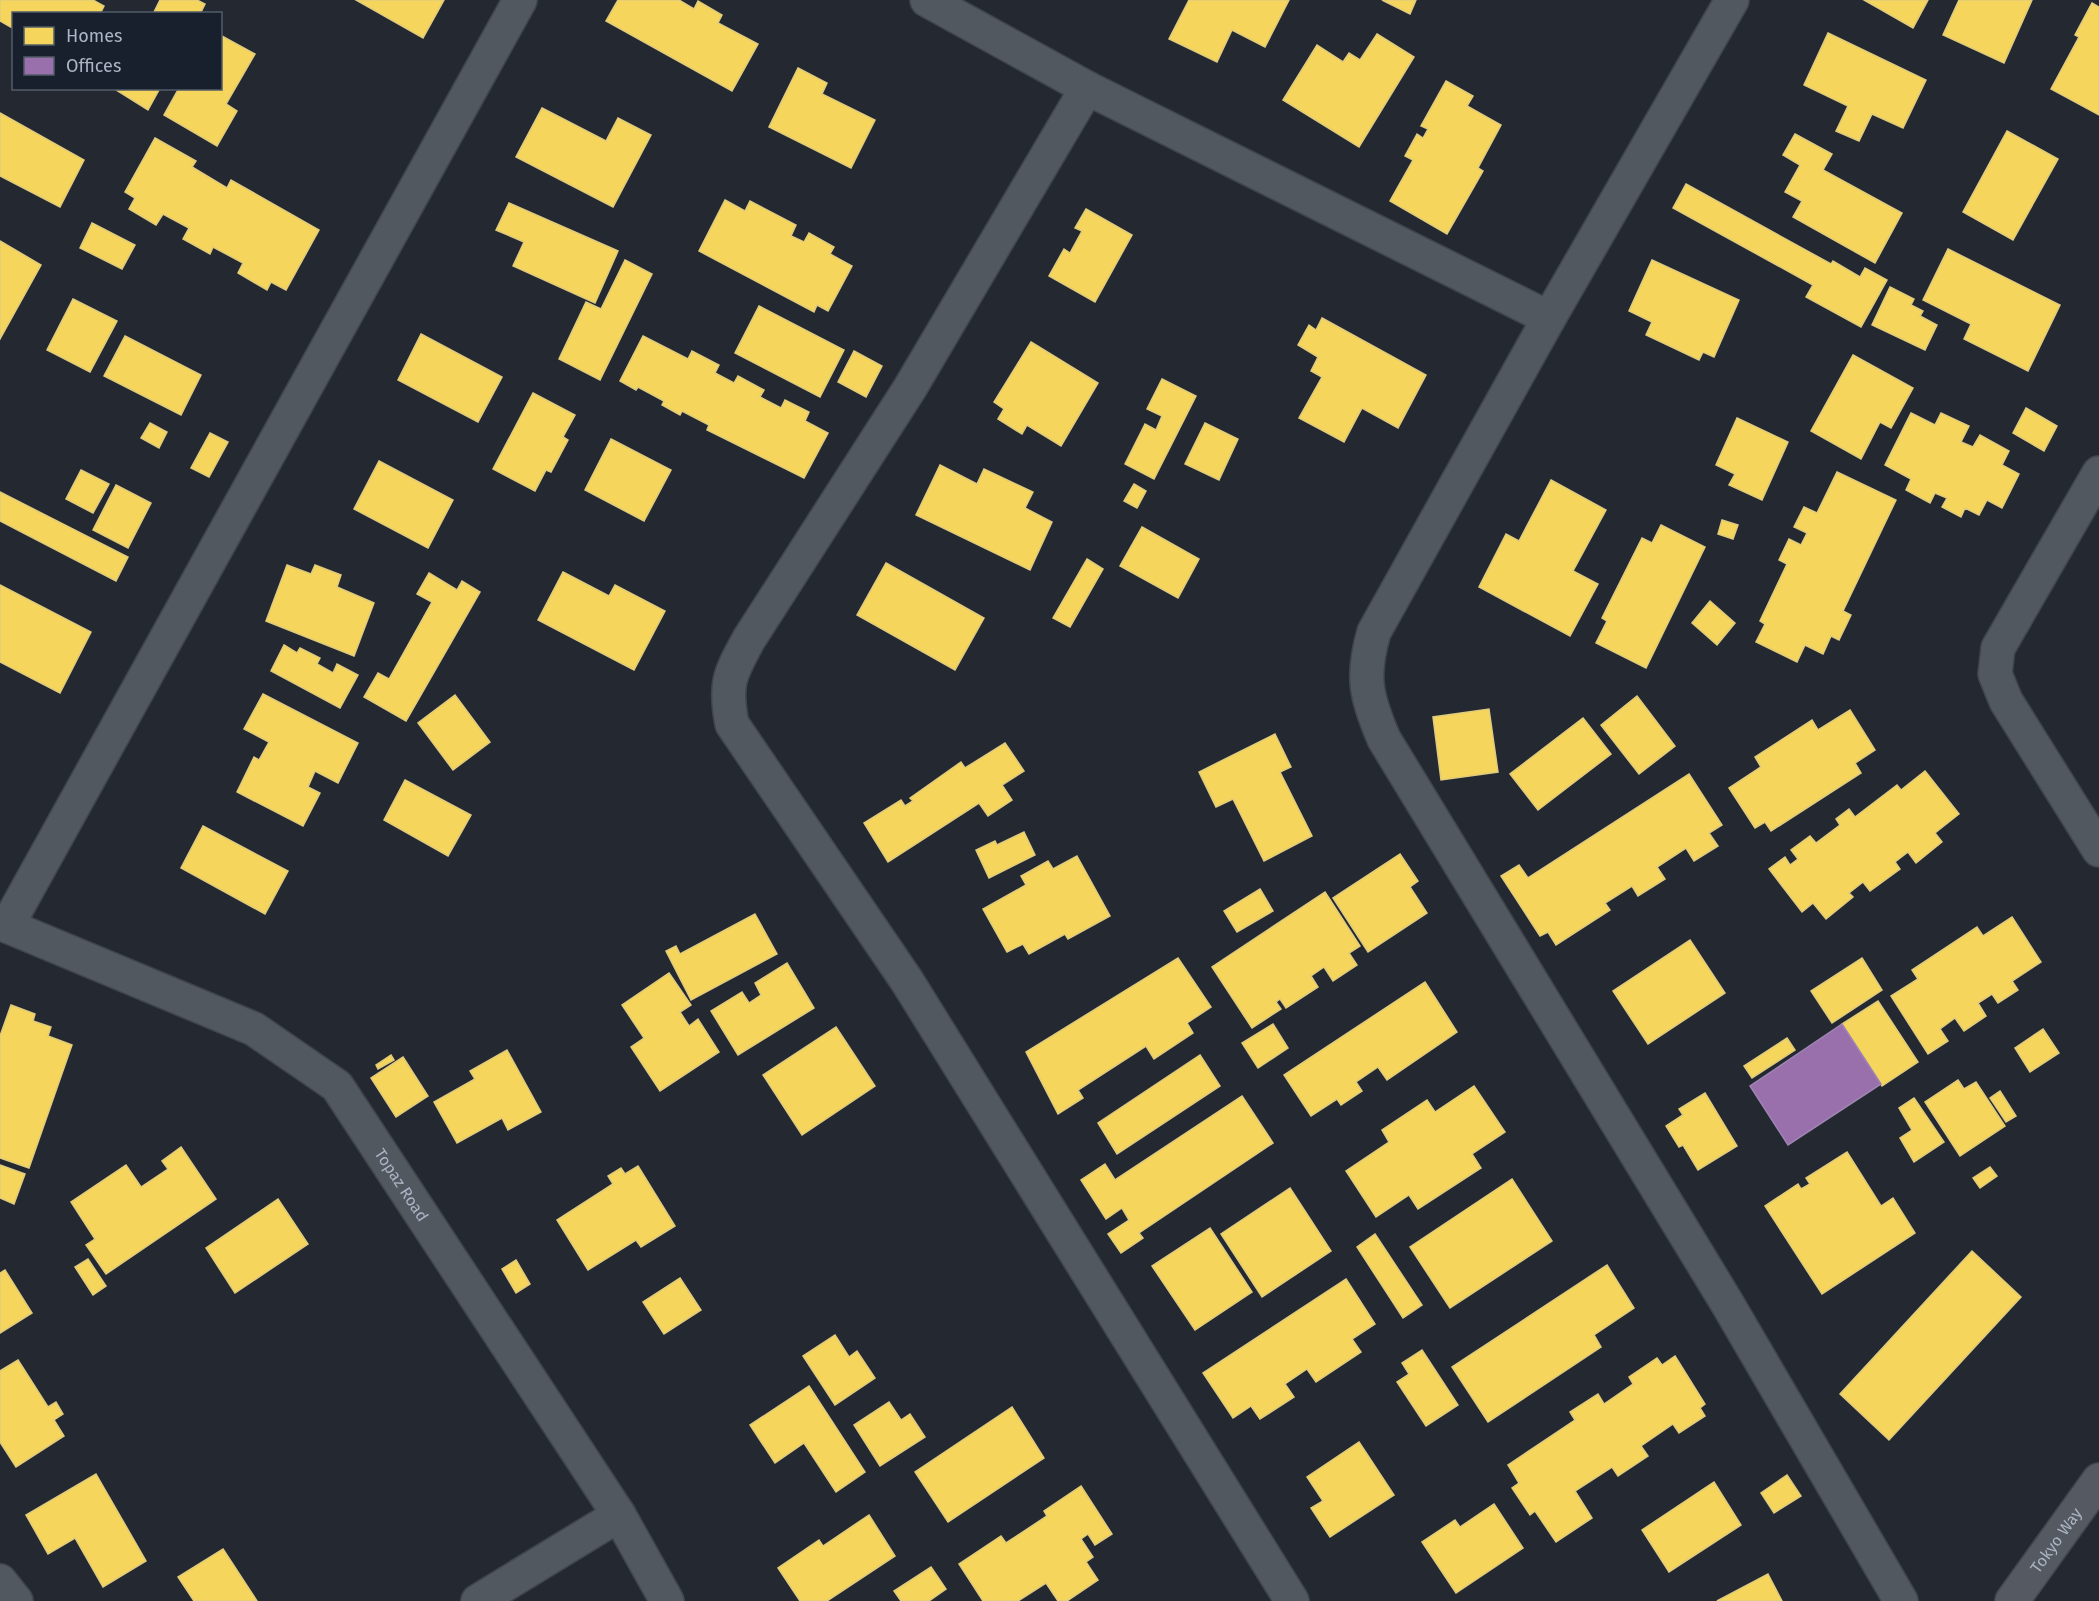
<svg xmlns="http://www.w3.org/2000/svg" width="2099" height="1601" viewBox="0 0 2099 1601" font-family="'Fira Sans',sans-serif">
	<rect width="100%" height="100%" fill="#242931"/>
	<g fill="#f6d55c" stroke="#e0cb7c" stroke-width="1.5">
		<polygon points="0,0 93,0 104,6 100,14 14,14 14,29 0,21"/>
		<polygon points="160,0 197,0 205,4 200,14 153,14"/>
		<polygon points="356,0 444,0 423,38"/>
		<polygon points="618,0 679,0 694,9 698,1 722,15 718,23 758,44 732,91 606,21"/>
		<polygon points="1189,0 1289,0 1265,47 1232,30 1217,62 1169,39"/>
		<polygon points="1382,0 1416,0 1410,14"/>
		<polygon points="1864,0 1928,0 1913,28"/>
		<polygon points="1959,0 2032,0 2004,63 1943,35"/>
		<polygon points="2092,3 2099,7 2099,115 2051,89 2079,37 2075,35"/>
		<polygon points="1828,33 1926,80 1903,128 1872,114 1859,141 1836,131 1848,106 1804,85"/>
		<polygon points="1377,34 1414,57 1359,147 1283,100 1317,45 1343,62 1349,53 1360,60"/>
		<polygon points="220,35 255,54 226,104 237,111 217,146 164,115 179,88 220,88"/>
		<polygon points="798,68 827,83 822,94 875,120 851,168 769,127"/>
		<polygon points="1446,81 1473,96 1467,106 1501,125 1478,168 1483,171 1447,234 1390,201 1413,160 1405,156 1417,134 1423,138 1428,129 1421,126"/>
		<polygon points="113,88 160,88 148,110"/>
		<polygon points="542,108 606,141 618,118 651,135 613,207 516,157"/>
		<polygon points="0,113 84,160 60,207 0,176"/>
		<polygon points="2007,131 2058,159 2013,240 1963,212"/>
		<polygon points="1795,134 1832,154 1823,170 1902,213 1875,263 1793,217 1802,201 1785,192 1800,165 1783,155"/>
		<polygon points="155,138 196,161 192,167 227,188 231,180 319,230 286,290 271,282 267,290 238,273 243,263 213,247 210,254 183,239 189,228 163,214 156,225 129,209 135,198 125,192"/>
		<polygon points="1686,184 1831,264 1833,261 1860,277 1865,268 1887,280 1861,327 1806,297 1813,285 1673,208"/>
		<polygon points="725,200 745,211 750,201 796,225 791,236 804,242 809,233 834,247 830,254 852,266 828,311 817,305 814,312 699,251"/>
		<polygon points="509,203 618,251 595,303 513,266 524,242 496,230"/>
		<polygon points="1086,209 1132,235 1095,302 1049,276 1064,249 1070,253 1082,231 1075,228"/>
		<polygon points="92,223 135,245 122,269 80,248"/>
		<polygon points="0,241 41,265 0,339"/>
		<polygon points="1948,249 2060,305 2028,371 1964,339 1971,324 1923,300"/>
		<polygon points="625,260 652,274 600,380 559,359 586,302 601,309"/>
		<polygon points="1652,260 1739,300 1714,357 1703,352 1699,360 1646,335 1652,322 1629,311"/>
		<polygon points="1890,287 1914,299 1911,305 1923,311 1920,316 1937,325 1925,350 1872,325"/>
		<polygon points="73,299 117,321 90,372 47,350"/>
		<polygon points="759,306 844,350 820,397 735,353"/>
		<polygon points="1322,318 1426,375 1398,428 1362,408 1344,442 1299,418 1322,377 1311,371 1318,357 1298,345 1309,325 1316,330"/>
		<polygon points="421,334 502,377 478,422 398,380"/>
		<polygon points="125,336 201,375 181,415 104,376"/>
		<polygon points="643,336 688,359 692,351 719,365 715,373 734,383 738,376 764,390 760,397 781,408 785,400 809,412 805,421 828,433 804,478 707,430 709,425 682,411 680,415 662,405 664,401 638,387 636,390 620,381"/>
		<polygon points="1031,342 1098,383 1061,446 1027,425 1022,434 998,419 1004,409 994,402"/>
		<polygon points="854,351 882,366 866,397 838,382"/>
		<polygon points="1853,355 1913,388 1891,428 1880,422 1861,459 1811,431"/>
		<polygon points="1162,379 1196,396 1154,479 1125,464 1145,424 1156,430 1162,416 1147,409"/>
		<polygon points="533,393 575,415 563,437 568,440 551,472 546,470 535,491 493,469"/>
		<polygon points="2026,408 2057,426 2044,451 2013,433"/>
		<polygon points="1911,413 1935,425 1941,413 1969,426 1961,442 1973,447 1980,435 2009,451 2002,465 2019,474 2002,508 1987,500 1979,515 1965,508 1961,517 1942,507 1947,498 1935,493 1930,503 1906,490 1911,479 1885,465"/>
		<polygon points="1737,418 1788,442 1762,500 1729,485 1735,474 1716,465"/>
		<polygon points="150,423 167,432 159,448 141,438"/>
		<polygon points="1205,423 1238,439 1219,480 1185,464"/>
		<polygon points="210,433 228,442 209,477 191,468"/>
		<polygon points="611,439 671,470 644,521 585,490"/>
		<polygon points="379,461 453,500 428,548 354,509"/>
		<polygon points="940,465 977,484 984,469 1033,492 1025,508 1052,522 1030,570 916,515"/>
		<polygon points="81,470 109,484 93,513 66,499"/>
		<polygon points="1837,472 1896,500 1843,611 1851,615 1839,640 1831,636 1823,654 1805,645 1797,662 1756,642 1765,624 1760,621 1787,564 1779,560 1789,539 1801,545 1807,533 1794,527 1804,507 1817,513"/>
		<polygon points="1551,480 1606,510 1573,571 1598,584 1570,636 1479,587 1506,534 1519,541"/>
		<polygon points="1134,484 1146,491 1137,508 1124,501"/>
		<polygon points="116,485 151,503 128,548 93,530"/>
		<polygon points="0,492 128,557 116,581 0,521"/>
		<polygon points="1722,520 1738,525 1733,539 1718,534"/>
		<polygon points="1661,525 1705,547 1646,668 1596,643 1607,621 1602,618 1642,538 1652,543"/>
		<polygon points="1142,527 1199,559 1178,598 1120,566"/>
		<polygon points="1087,559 1103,569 1070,627 1053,618"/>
		<polygon points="886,563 984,618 955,670 857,615"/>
		<polygon points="287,565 311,574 315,565 341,575 337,587 374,603 354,656 266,621"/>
		<polygon points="563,572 609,596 615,585 665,611 634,670 538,620"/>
		<polygon points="429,573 457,590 462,581 480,592 406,721 364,697 378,673 389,679 432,602 417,594"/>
		<polygon points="0,585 91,632 60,693 0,662"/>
		<polygon points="1710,601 1735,623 1717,645 1692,623"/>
		<polygon points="284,645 297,653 300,648 320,658 317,664 333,673 337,664 358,675 340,708 271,671"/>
		<polygon points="263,694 358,743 338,783 315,771 308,787 320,793 303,826 237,792 254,757 259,760 269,742 244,729"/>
		<polygon points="455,695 490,742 453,770 418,723"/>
		<polygon points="1637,696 1675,746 1639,774 1601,725"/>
		<polygon points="1489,709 1498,772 1441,780 1433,717"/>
		<polygon points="1850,710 1875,750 1855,763 1861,773 1771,831 1765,822 1755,828 1729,788 1761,767 1755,757 1812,720 1818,730"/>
		<polygon points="1583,718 1611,754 1538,810 1510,774"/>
		<polygon points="1275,734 1291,767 1280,772 1312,836 1264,861 1233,799 1216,807 1199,772"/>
		<polygon points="1005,743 1024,771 1002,785 1012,800 988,816 979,803 888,862 864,823 901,800 905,806 913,801 910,798 961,762 965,768"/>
		<polygon points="1925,771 1959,814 1935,833 1942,842 1916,863 1908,852 1895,862 1900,869 1870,891 1863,882 1849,893 1853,897 1826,919 1813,903 1802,912 1769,869 1785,857 1790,865 1798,859 1791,850 1810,836 1816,843 1840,825 1836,819 1849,809 1855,817 1897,785 1901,790"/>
		<polygon points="1689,774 1722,825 1709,833 1718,846 1694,861 1686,848 1657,867 1665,879 1638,896 1632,886 1605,903 1610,910 1556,945 1548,932 1540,936 1501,876 1519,865 1528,878"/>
		<polygon points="405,780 471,815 448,856 384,820"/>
		<polygon points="203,826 288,871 265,914 181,868"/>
		<polygon points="1024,832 1035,855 989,878 976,850 995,841 997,845"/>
		<polygon points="1400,854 1418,881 1410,887 1427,913 1368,952 1333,898"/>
		<polygon points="1077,856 1110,916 1068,939 1065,934 1029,954 1023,944 1007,952 983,909 1026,885 1021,876 1048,861 1053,869"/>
		<polygon points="1260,889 1273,911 1237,932 1224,911"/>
		<polygon points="1325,892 1360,946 1349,953 1357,965 1333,981 1324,967 1311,976 1318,987 1286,1008 1280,999 1276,1002 1281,1009 1252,1028 1212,967"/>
		<polygon points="755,914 777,954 691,1000 666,951 676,946 680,954"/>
		<polygon points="2012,917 2041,962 2012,981 2018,990 1998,1003 1992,994 1978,1003 1986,1016 1964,1031 1955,1018 1940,1029 1948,1041 1928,1054 1891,996 1918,979 1912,970 1977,927 1983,936"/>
		<polygon points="1690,940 1725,993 1648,1044 1613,991"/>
		<polygon points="1178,958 1211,1007 1187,1023 1193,1033 1154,1059 1146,1046 1078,1090 1083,1098 1058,1114 1026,1052"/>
		<polygon points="1862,958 1882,990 1832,1023 1811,991"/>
		<polygon points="787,963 814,1008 738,1055 711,1011 742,992 749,1003 761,995 755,983"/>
		<polygon points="669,973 691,1005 680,1012 689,1026 698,1019 719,1052 660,1091 631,1047 644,1038 622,1005"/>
		<polygon points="1425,982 1457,1032 1387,1080 1378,1067 1356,1082 1362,1091 1341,1105 1337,1099 1311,1116 1284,1075"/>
		<polygon points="1878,1001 1918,1062 1882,1086 1842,1024"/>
		<polygon points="11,1005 35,1014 33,1021 51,1027 48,1036 72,1045 29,1168 0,1158 0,1036"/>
		<polygon points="1273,1024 1288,1048 1258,1068 1242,1043"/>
		<polygon points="836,1027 875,1086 802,1135 763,1075"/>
		<polygon points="2043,1029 2059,1053 2030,1072 2015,1048"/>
		<polygon points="1787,1038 1795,1050 1752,1078 1744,1066"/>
		<polygon points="507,1050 541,1112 508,1130 502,1118 457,1143 434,1102 475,1079 470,1071"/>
		<polygon points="391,1055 394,1060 378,1069 376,1065"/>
		<polygon points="1200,1055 1220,1086 1117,1154 1098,1123"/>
		<polygon points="403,1057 428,1096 396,1117 371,1078"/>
		<polygon points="1958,1080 1964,1089 1976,1082 2005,1126 1960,1156 1925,1102"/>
		<polygon points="1474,1086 1505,1132 1472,1154 1481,1168 1418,1209 1409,1195 1376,1217 1346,1171 1389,1142 1382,1130 1427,1100 1435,1112"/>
		<polygon points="2000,1091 2016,1116 2006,1122 1990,1098"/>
		<polygon points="1705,1093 1737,1146 1698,1170 1683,1145 1679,1147 1666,1126 1683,1115 1679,1109"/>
		<polygon points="1242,1096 1273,1143 1139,1233 1143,1238 1121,1253 1108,1234 1129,1220 1122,1208 1106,1219 1081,1180 1105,1164 1115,1180"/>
		<polygon points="1914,1098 1944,1142 1914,1162 1900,1138 1912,1130 1899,1108"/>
		<polygon points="181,1147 216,1199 106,1274 86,1245 95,1239 71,1202 126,1165 141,1187 168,1169 162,1161"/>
		<polygon points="1847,1152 1881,1206 1893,1198 1915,1233 1822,1294 1765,1206 1798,1184 1801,1189 1810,1184 1806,1178"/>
		<polygon points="0,1165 25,1174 14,1204 0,1198"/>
		<polygon points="638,1166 675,1226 641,1247 636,1240 588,1270 557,1220 613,1184 608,1176 621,1168 625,1174"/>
		<polygon points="1990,1167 1997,1176 1980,1188 1973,1178"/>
		<polygon points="1512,1179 1552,1241 1450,1308 1410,1247"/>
		<polygon points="1290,1188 1331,1251 1262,1297 1221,1234"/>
		<polygon points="278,1199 308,1244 235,1293 206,1248"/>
		<polygon points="1210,1228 1252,1292 1195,1330 1152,1266"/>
		<polygon points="1375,1234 1422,1305 1403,1318 1357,1247"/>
		<polygon points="1972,1251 2021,1297 1889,1440 1840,1394"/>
		<polygon points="88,1259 106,1286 93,1295 75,1267"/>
		<polygon points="516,1260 530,1284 516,1293 502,1269"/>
		<polygon points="1607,1265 1634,1308 1594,1335 1601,1347 1488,1422 1452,1367"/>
		<polygon points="5,1270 32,1313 0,1333 0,1273"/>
		<polygon points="680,1278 701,1310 664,1334 643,1302"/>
		<polygon points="1346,1279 1375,1324 1352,1339 1361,1352 1316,1382 1307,1369 1285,1384 1294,1397 1260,1419 1251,1406 1233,1418 1203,1373"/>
		<polygon points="835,1335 849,1357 857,1351 875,1378 835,1405 803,1356"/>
		<polygon points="1422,1350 1458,1405 1426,1426 1397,1382 1409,1374 1402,1363"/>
		<polygon points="1675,1356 1705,1404 1700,1408 1705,1416 1679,1433 1673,1424 1641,1446 1648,1456 1618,1476 1612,1467 1575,1491 1592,1518 1556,1542 1535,1511 1530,1515 1512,1488 1519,1483 1508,1465 1575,1420 1570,1412 1598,1394 1604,1404 1633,1384 1629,1377 1657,1358 1662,1365"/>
		<polygon points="18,1360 48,1407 56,1402 63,1414 54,1420 64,1436 16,1467 0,1442 0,1371"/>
		<polygon points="809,1386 865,1472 836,1492 804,1443 775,1463 750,1425"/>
		<polygon points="889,1402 901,1420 910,1414 925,1437 880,1466 854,1425"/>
		<polygon points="1012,1407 1044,1458 948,1522 915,1472"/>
		<polygon points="1359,1442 1394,1495 1330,1537 1311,1508 1323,1501 1307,1477"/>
		<polygon points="96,1474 146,1561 103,1587 75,1538 48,1554 26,1515"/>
		<polygon points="1787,1475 1801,1496 1774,1513 1761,1493"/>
		<polygon points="1714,1482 1741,1525 1669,1572 1642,1530"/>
		<polygon points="1081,1486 1112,1534 1095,1545 1088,1534 1081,1539 1093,1557 1086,1562 1098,1580 1067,1601 1058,1601 1046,1583 1018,1601 983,1601 959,1564 1001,1536 1006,1543 1047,1516 1044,1511"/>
		<polygon points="1494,1504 1523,1548 1456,1593 1422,1542 1455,1520 1460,1527"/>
		<polygon points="869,1515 895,1556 827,1601 800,1601 778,1568 819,1540 823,1546"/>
		<polygon points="223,1549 257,1601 194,1601 178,1577"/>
		<polygon points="931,1567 946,1589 929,1601 901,1601 894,1591"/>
		<polygon points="1768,1574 1782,1601 1717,1601"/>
	</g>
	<polygon fill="#9970ab" stroke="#9e85b3" stroke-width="1.5" points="1842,1024 1881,1084 1788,1145 1750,1086"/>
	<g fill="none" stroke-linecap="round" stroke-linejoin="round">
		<g stroke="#40444b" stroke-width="36">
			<g id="minor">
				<polyline points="927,0 1087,88 1549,318"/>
				<path d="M1732,0L1549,318L1374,632C1361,677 1366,697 1384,739L1727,1303L1901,1601"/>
				<path d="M1087,88L910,388L749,639C730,674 724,683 732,724L907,981L1292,1601"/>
				<polyline points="2099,473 1998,648 1995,674 2006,701 2099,850"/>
				<path id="s1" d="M0,923L254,1029L337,1086L619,1515L667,1601"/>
				<polyline points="7,926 520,0"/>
				<polyline points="0,1581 16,1601"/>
				<polyline points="478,1601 619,1515"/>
			</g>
		</g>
		<g stroke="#41464e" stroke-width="36">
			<g id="major">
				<path id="s2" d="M2012,1601L2099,1480"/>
			</g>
		</g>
		<use href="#minor" stroke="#525860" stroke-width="33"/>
		<use href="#major" stroke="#555a62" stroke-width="33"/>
	</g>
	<g text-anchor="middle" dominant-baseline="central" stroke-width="6" stroke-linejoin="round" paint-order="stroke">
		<g font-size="16" fill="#abb5c5" stroke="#17202c">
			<text stroke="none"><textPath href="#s1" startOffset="494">Topaz Road</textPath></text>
			<text stroke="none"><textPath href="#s2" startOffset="75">Tokyo Way</textPath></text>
		</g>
	</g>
	<rect x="12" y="12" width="210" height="78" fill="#17202c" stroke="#525c69" stroke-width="1.5"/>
	<rect x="24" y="27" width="30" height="18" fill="#f6d55c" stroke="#525c69" stroke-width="1.5"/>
	<text x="66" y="42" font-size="18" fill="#abb5c5">Homes</text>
	<rect x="24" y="57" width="30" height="18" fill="#9970ab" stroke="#525c69" stroke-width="1.5"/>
	<text x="66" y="72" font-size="18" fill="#abb5c5">Offices</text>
</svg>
